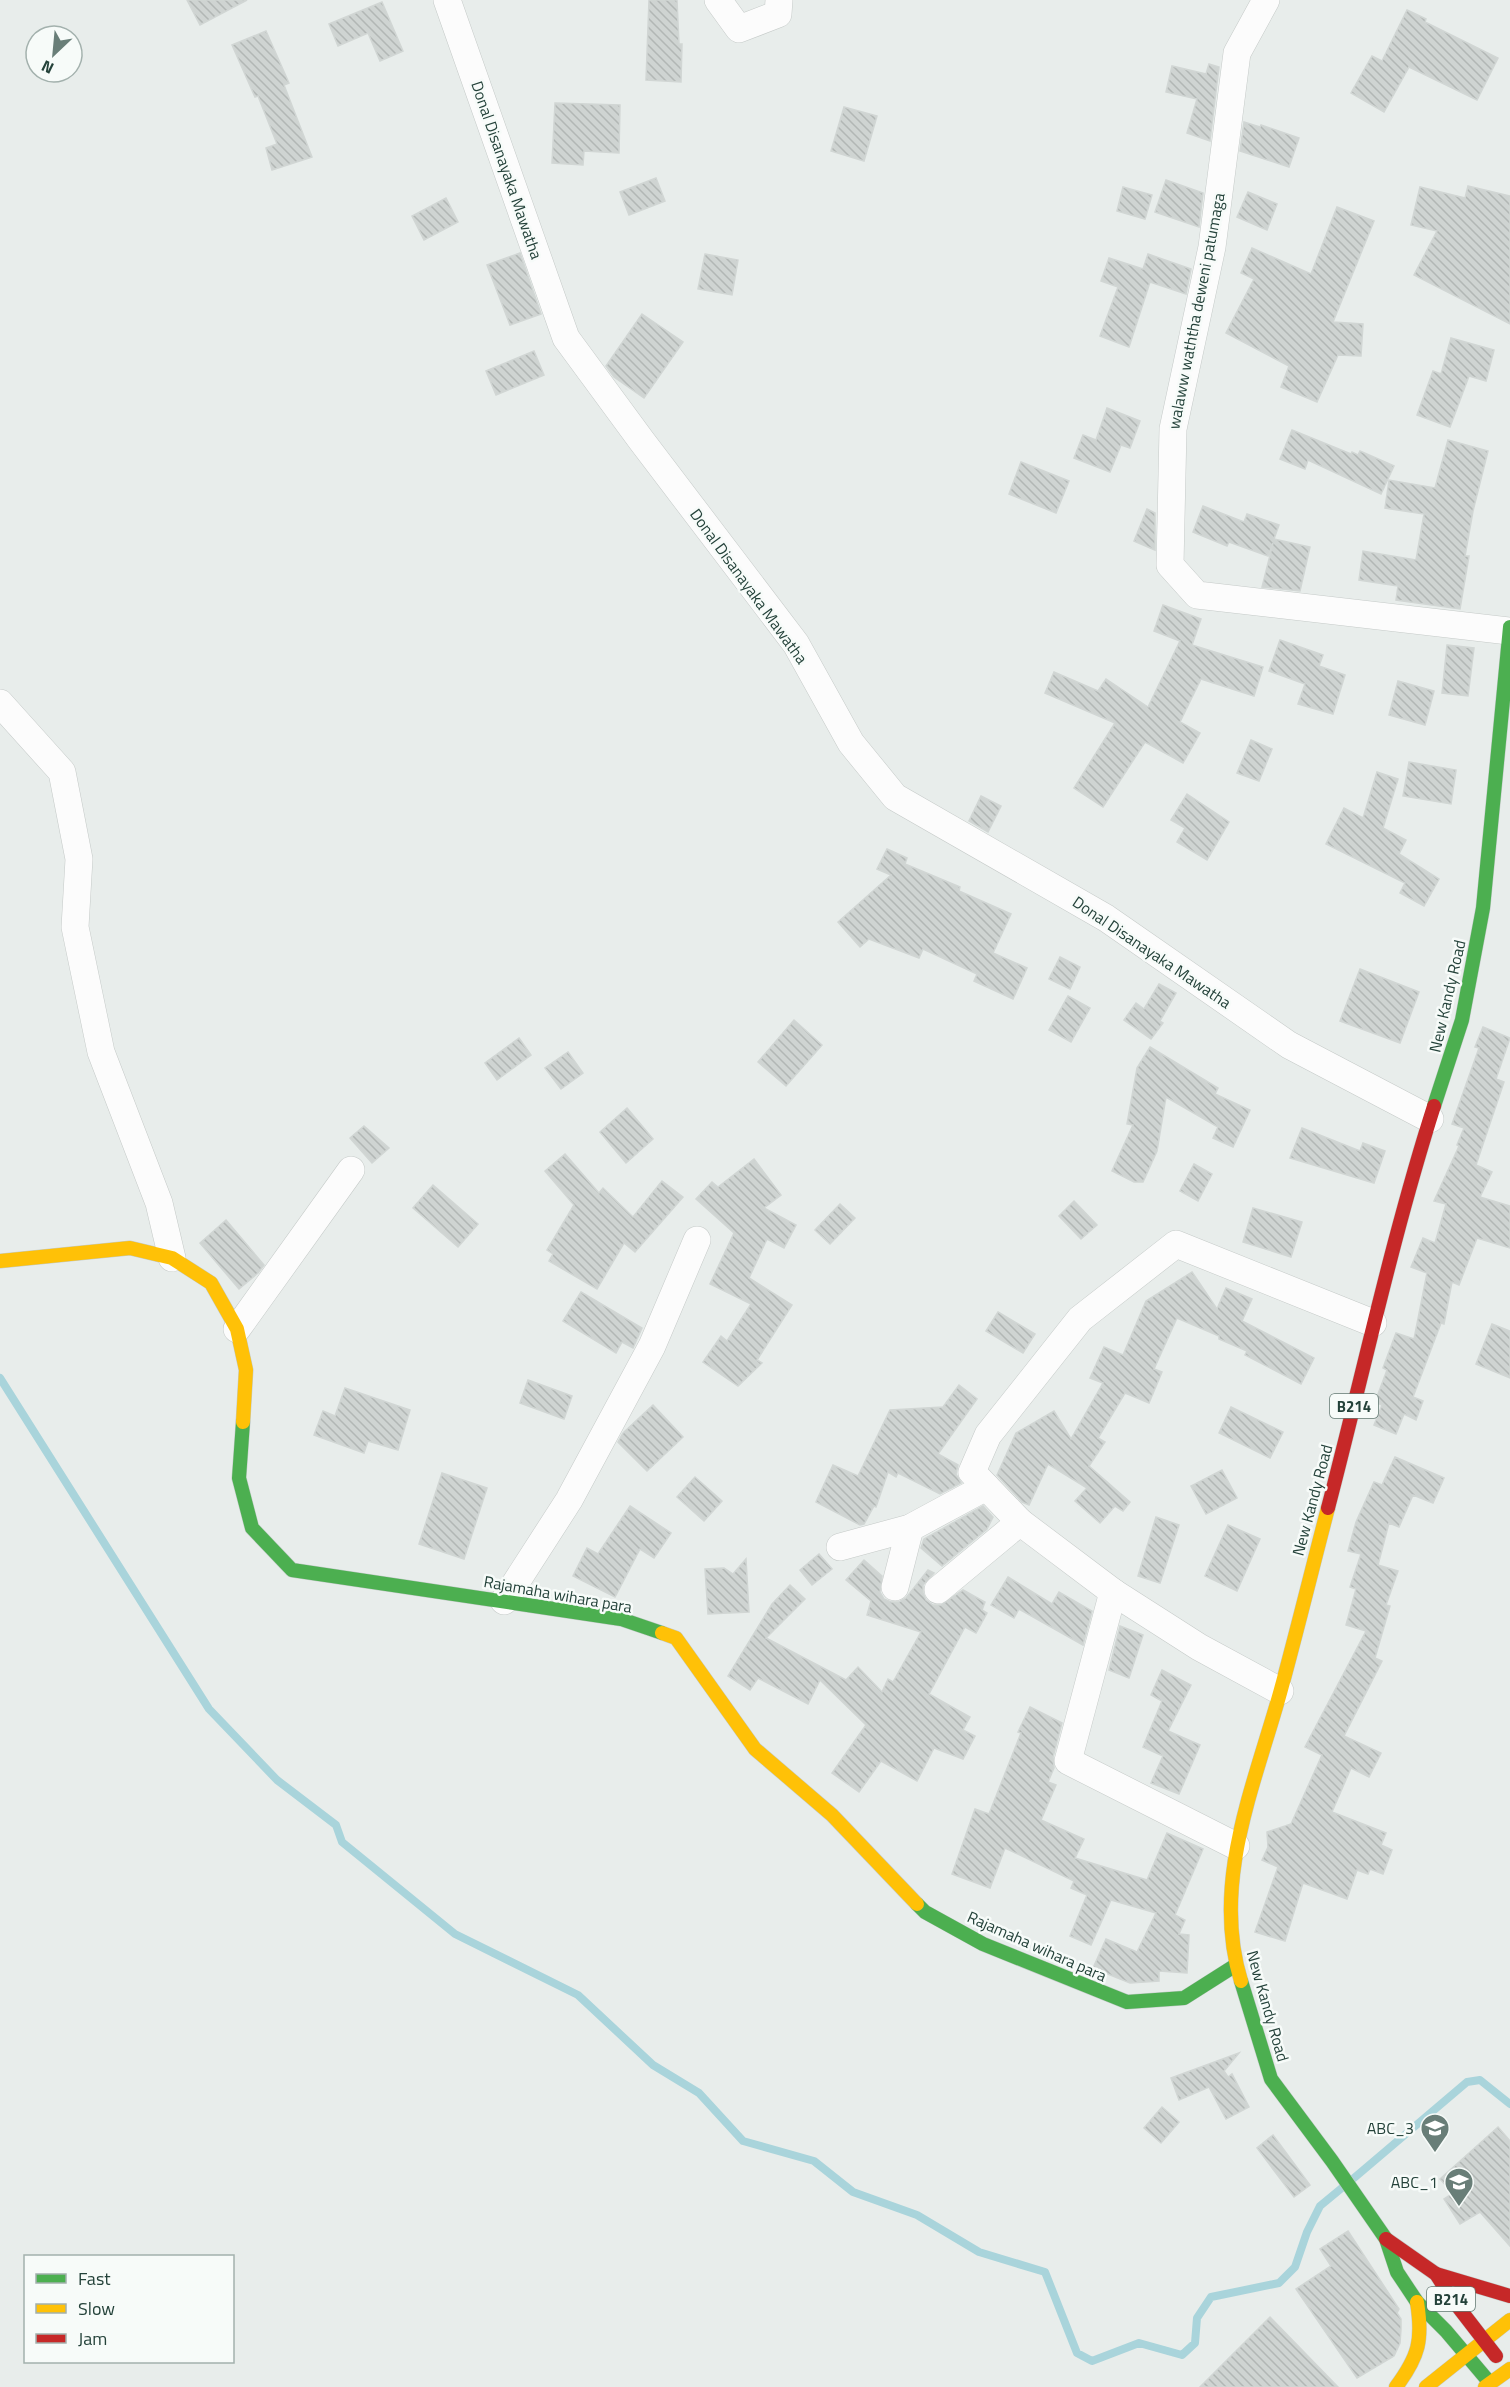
<svg xmlns="http://www.w3.org/2000/svg" width="1510" height="2387" viewBox="0 0 1510 2387" font-family="'Titillium Web',sans-serif">
	<defs>
		<pattern id="building-back-hatch" width="6" height="6" patternUnits="userSpaceOnUse" patternTransform="scale(1.5)"><rect width="6" height="6" fill="#cfd4d2"/><path d="M-1 5l2 2M0 0l6 6M5-1l2 2" fill="none" stroke="#b2b7b5"/></pattern>
	</defs>
	<rect width="100%" height="100%" fill="#e8edeb"/>
	<g fill="none" stroke-linecap="round" stroke-linejoin="round">
		<g stroke="#a9d4db" stroke-width="8">
			<polyline points="0,1378 209,1709 277,1780 336,1825 342,1842 455,1934 578,1995 653,2065 699,2093 743,2141 814,2161 853,2192 917,2215 979,2252 1045,2272 1077,2353 1092,2361 1139,2343 1182,2355 1195,2343 1197,2318 1211,2297 1279,2283 1295,2267 1307,2232 1320,2206 1343,2187"/>
			<polyline points="1354,2178 1467,2082 1480,2080 1510,2104"/>
		</g>
	</g>
	<g fill="url(#building-back-hatch)" stroke="#d1d6d4" stroke-width="1.5">
		<polygon points="187,0 247,0 200,25"/>
		<polygon points="649,0 677,0 679,44 682,44 681,82 646,80"/>
		<polygon points="382,2 403,51 380,61 368,33 338,46 329,24"/>
		<polygon points="1407,10 1426,19 1425,22 1498,58 1477,100 1409,67 1384,112 1351,93 1372,56 1382,61"/>
		<polygon points="266,31 289,83 284,85 312,157 272,170 266,148 277,144 258,96 255,97 232,45"/>
		<polygon points="1209,64 1219,67 1210,141 1187,133 1197,99 1166,92 1172,66 1206,74"/>
		<polygon points="555,103 620,105 619,153 584,151 583,165 552,163"/>
		<polygon points="844,107 877,116 864,161 831,151"/>
		<polygon points="1244,122 1260,127 1261,125 1299,138 1289,167 1240,151"/>
		<polygon points="656,178 665,201 629,215 620,192"/>
		<polygon points="1166,180 1203,193 1199,227 1155,212"/>
		<polygon points="1468,186 1510,196 1510,324 1414,275 1437,231 1411,225 1420,187 1465,198"/>
		<polygon points="1123,187 1152,195 1145,219 1117,211"/>
		<polygon points="1248,192 1277,204 1267,230 1237,217"/>
		<polygon points="446,198 458,222 424,240 412,216"/>
		<polygon points="1337,207 1374,221 1333,322 1363,324 1361,356 1338,355 1317,402 1281,387 1289,366 1226,333 1254,279 1241,273 1252,248 1311,274"/>
		<polygon points="520,253 541,314 510,325 487,265"/>
		<polygon points="705,254 738,260 732,295 698,289"/>
		<polygon points="1148,254 1191,269 1186,294 1150,282 1129,347 1100,336 1118,287 1101,281 1109,258 1143,269"/>
		<polygon points="642,314 683,342 644,398 614,377 606,366"/>
		<polygon points="1451,338 1494,350 1486,381 1469,376 1450,427 1417,415 1433,371 1441,374"/>
		<polygon points="534,351 544,375 496,395 486,371"/>
		<polygon points="1107,408 1140,421 1130,448 1121,445 1110,472 1074,458 1083,435 1096,440"/>
		<polygon points="1292,430 1351,454 1352,452 1358,455 1360,451 1394,466 1381,494 1308,460 1305,469 1280,459"/>
		<polygon points="1448,440 1488,451 1473,511 1465,556 1469,556 1460,609 1396,600 1398,586 1359,580 1363,551 1416,560 1424,514 1385,508 1389,480 1435,488"/>
		<polygon points="1021,462 1069,481 1056,513 1009,494"/>
		<polygon points="1203,506 1244,522 1247,514 1279,525 1274,539 1310,547 1300,591 1262,587 1273,543 1268,556 1229,542 1227,546 1193,532"/>
		<polygon points="1147,509 1155,513 1155,550 1134,541"/>
		<polygon points="1163,605 1201,619 1192,645 1263,667 1254,696 1201,679 1180,722 1200,733 1183,763 1145,742 1103,807 1074,788 1115,723 1045,693 1054,672 1098,691 1106,679 1148,707 1180,641 1154,631"/>
		<polygon points="1280,640 1323,655 1319,666 1345,675 1333,714 1298,704 1305,684 1269,671"/>
		<polygon points="1447,645 1474,648 1468,696 1442,693"/>
		<polygon points="1398,681 1434,691 1425,725 1389,715"/>
		<polygon points="1251,740 1272,749 1259,781 1237,773"/>
		<polygon points="1409,762 1456,770 1451,804 1403,796"/>
		<polygon points="1377,772 1398,779 1383,828 1406,840 1399,854 1439,879 1424,906 1400,893 1405,883 1326,844 1344,808 1363,818"/>
		<polygon points="1187,794 1229,822 1207,860 1177,842 1185,828 1171,820"/>
		<polygon points="981,796 1001,806 988,832 969,821"/>
		<polygon points="887,849 907,858 905,864 960,887 959,891 1011,914 993,953 1027,968 1013,999 974,981 977,974 923,949 919,958 869,939 860,947 838,922 891,875 877,869"/>
		<polygon points="1060,957 1080,967 1070,989 1049,979"/>
		<polygon points="1360,969 1419,992 1400,1043 1340,1021"/>
		<polygon points="1159,984 1176,993 1160,1021 1163,1023 1151,1039 1124,1020 1136,1003 1144,1009"/>
		<polygon points="1068,996 1090,1008 1071,1042 1049,1030"/>
		<polygon points="794,1020 822,1045 786,1086 758,1062"/>
		<polygon points="1483,1027 1510,1038 1496,1079 1504,1082 1476,1165 1492,1172 1480,1197 1510,1206 1510,1248 1477,1238 1459,1285 1452,1282 1444,1324 1441,1323 1413,1397 1423,1401 1416,1420 1404,1414 1396,1434 1374,1425 1382,1405 1375,1402 1387,1370 1383,1368 1396,1333 1414,1339 1427,1273 1411,1267 1423,1238 1435,1243 1446,1204 1434,1201 1459,1146 1457,1145 1464,1128 1452,1124 1479,1048 1475,1047"/>
		<polygon points="519,1038 531,1055 497,1080 485,1063"/>
		<polygon points="1150,1047 1218,1088 1215,1094 1250,1110 1233,1147 1213,1138 1218,1127 1166,1097 1157,1151 1143,1182 1134,1182 1112,1171 1133,1125 1127,1124 1137,1068"/>
		<polygon points="568,1052 583,1073 561,1089 545,1068"/>
		<polygon points="627,1108 653,1139 626,1163 600,1132"/>
		<polygon points="364,1126 389,1148 372,1163 350,1138"/>
		<polygon points="1302,1128 1360,1151 1363,1143 1385,1151 1374,1183 1290,1158"/>
		<polygon points="565,1154 599,1193 603,1188 633,1217 662,1181 683,1197 635,1252 624,1243 597,1289 549,1261 553,1254 547,1250 574,1205 545,1171"/>
		<polygon points="754,1159 781,1195 764,1208 796,1225 784,1248 767,1239 749,1278 792,1305 757,1360 762,1363 738,1386 703,1362 721,1336 727,1341 751,1304 710,1284 734,1233 696,1199 712,1182 718,1187"/>
		<polygon points="1194,1164 1212,1174 1198,1201 1180,1191"/>
		<polygon points="433,1185 478,1224 458,1247 413,1208"/>
		<polygon points="1074,1201 1097,1225 1081,1239 1059,1216"/>
		<polygon points="840,1204 855,1218 830,1244 815,1230"/>
		<polygon points="1253,1208 1302,1222 1291,1257 1243,1242"/>
		<polygon points="226,1220 264,1265 258,1273 239,1289 200,1243"/>
		<polygon points="1192,1272 1217,1309 1226,1288 1252,1299 1242,1321 1314,1358 1301,1384 1245,1355 1247,1351 1219,1339 1219,1336 1177,1318 1154,1369 1162,1372 1149,1403 1125,1393 1098,1438 1105,1442 1089,1466 1130,1502 1123,1511 1115,1506 1100,1523 1075,1501 1087,1488 1048,1464 1029,1505 1022,1502 997,1475 1016,1433 1054,1411 1071,1439 1103,1383 1090,1378 1104,1347 1123,1355 1146,1301"/>
		<polygon points="581,1292 642,1328 633,1348 622,1342 616,1353 563,1321"/>
		<polygon points="998,1312 1035,1334 1023,1353 986,1331"/>
		<polygon points="1492,1324 1510,1331 1510,1378 1476,1364"/>
		<polygon points="528,1380 572,1396 564,1419 520,1403"/>
		<polygon points="959,1385 977,1399 938,1454 958,1465 956,1474 961,1483 940,1494 898,1473 896,1477 888,1472 876,1507 874,1506 864,1524 860,1525 816,1502 833,1465 858,1476 890,1410 943,1407"/>
		<polygon points="345,1388 410,1410 398,1450 368,1441 364,1453 314,1435 323,1411 335,1416"/>
		<polygon points="653,1405 683,1437 647,1471 618,1442 623,1433"/>
		<polygon points="1231,1407 1283,1432 1270,1458 1219,1433"/>
		<polygon points="1395,1457 1444,1478 1433,1503 1413,1495 1399,1527 1389,1523 1378,1565 1398,1571 1386,1605 1390,1606 1375,1658 1382,1661 1344,1736 1381,1753 1369,1777 1351,1768 1332,1812 1386,1833 1381,1845 1392,1850 1383,1874 1370,1869 1368,1874 1357,1870 1347,1899 1303,1883 1285,1941 1255,1932 1278,1867 1262,1860 1268,1847 1267,1832 1291,1824 1322,1755 1305,1747 1366,1631 1346,1625 1356,1589 1350,1587 1361,1554 1348,1551 1356,1522 1374,1482 1382,1485"/>
		<polygon points="1222,1470 1237,1498 1206,1514 1191,1486"/>
		<polygon points="442,1473 487,1488 464,1559 419,1544"/>
		<polygon points="695,1477 722,1501 704,1521 677,1497"/>
		<polygon points="630,1506 671,1533 654,1558 640,1549 615,1597 573,1576 587,1548 598,1554"/>
		<polygon points="983,1506 993,1517 987,1529 942,1566 921,1548 924,1539"/>
		<polygon points="1156,1517 1179,1525 1160,1583 1138,1576"/>
		<polygon points="1228,1525 1260,1539 1237,1591 1205,1576"/>
		<polygon points="819,1554 832,1569 812,1585 800,1570"/>
		<polygon points="746,1559 749,1612 708,1614 705,1569 724,1568 733,1574"/>
		<polygon points="864,1560 882,1576 880,1592 884,1599 891,1602 899,1602 906,1598 928,1570 934,1573 923,1585 923,1593 926,1600 933,1605 941,1605 963,1590 985,1602 982,1610 987,1613 976,1633 965,1627 929,1694 970,1717 963,1730 975,1736 963,1759 934,1748 917,1781 881,1761 859,1792 832,1773 866,1725 820,1680 808,1704 758,1678 750,1690 728,1676 772,1604 790,1585 805,1599 766,1638 846,1680 858,1667 882,1692 888,1679 893,1682 921,1632 867,1615 871,1601 846,1580"/>
		<polygon points="1008,1577 1052,1604 1059,1592 1092,1611 1083,1645 1019,1609 1014,1618 991,1605"/>
		<polygon points="1120,1626 1143,1635 1129,1678 1109,1670"/>
		<polygon points="1162,1670 1191,1685 1168,1731 1200,1745 1179,1794 1151,1783 1163,1756 1143,1747 1162,1701 1151,1695"/>
		<polygon points="1030,1707 1062,1723 1053,1757 1054,1768 1048,1782 1056,1785 1041,1820 1084,1839 1075,1858 1147,1880 1167,1833 1203,1849 1175,1915 1185,1920 1179,1934 1189,1935 1187,1973 1159,1971 1159,1981 1130,1983 1093,1968 1106,1939 1137,1952 1156,1913 1111,1900 1091,1945 1070,1936 1087,1895 1071,1888 1074,1881 1005,1848 990,1888 952,1874 975,1809 989,1814 1021,1733 1018,1732"/>
		<polygon points="1239,2053 1224,2071 1228,2077 1232,2074 1249,2107 1226,2119 1209,2087 1179,2100 1171,2078"/>
		<polygon points="1162,2107 1179,2122 1161,2143 1144,2128"/>
		<polygon points="1498,2127 1510,2141 1510,2246 1480,2212 1460,2224 1444,2199 1453,2193 1440,2179"/>
		<polygon points="1273,2135 1310,2185 1294,2197 1257,2148"/>
		<polygon points="1348,2231 1399,2309 1397,2313 1401,2319 1401,2329 1400,2343 1394,2356 1357,2378 1296,2289 1331,2266 1320,2249"/>
		<polygon points="1270,2317 1338,2387 1200,2387"/>
	</g>
	<g fill="none" stroke-linecap="round" stroke-linejoin="round">
		<g stroke="#c5cac8" stroke-width="28">
			<g id="street">
				<polyline points="447,0 566,338 641,440 796,644 851,743 895,797 1106,918 1289,1045 1430,1119"/>
				<polyline points="718,0 739,29 778,14 779,0"/>
				<polyline points="1266,0 1237,53 1212,247 1173,429 1170,565 1197,595 1509,631"/>
				<polyline points="0,703 62,772 79,859 75,927 101,1052 159,1203 172,1258"/>
				<polyline points="237,1329 351,1170"/>
				<polyline points="840,1547 910,1528 986,1487"/>
				<polyline points="895,1587 910,1528"/>
				<polyline points="938,1590 1020,1522"/>
				<polyline points="1113,1592 1068,1761 1236,1846"/>
				<polyline points="504,1601 569,1500 652,1346 697,1240"/>
				<polyline points="1280,1691 1199,1647 1113,1592 1020,1522 972,1472 988,1435 1080,1319 1176,1244 1373,1323"/>
			</g>
		</g>
		<g stroke="#c3cbc8" stroke-width="15">
			<g id="fast">
				<polyline points="1434,1106 1462,1020 1483,908 1510,627"/>
				<polyline points="243,1422 239,1478 252,1528 292,1570 621,1619 662,1633"/>
				<polyline points="917,1904 925,1912 983,1944 1127,2002 1184,1998 1236,1965"/>
				<polyline points="1241,1981 1271,2079 1332,2161 1386,2239 1397,2272 1417,2302 1446,2331 1490,2383"/>
			</g>
		</g>
		<g stroke="#c3cbc8" stroke-width="15">
			<g id="slow">
				<polyline points="0,1261 130,1248 172,1258 211,1283 237,1329 246,1370 243,1422"/>
				<polyline points="662,1633 676,1638 755,1749 832,1815 917,1904"/>
				<path d="M1241,1981C1211,1884 1254,1786 1280,1693C1297,1631 1312,1569 1328,1508"/>
				<path d="M1396,2387C1419,2356 1423,2340 1417,2302"/>
				<polyline points="1426,2387 1510,2320"/>
				<polyline points="1485,2387 1510,2369"/>
			</g>
		</g>
		<g stroke="#c3cbc8" stroke-width="15">
			<g id="jam">
				<path d="M1328,1508C1363,1374 1392,1238 1434,1106"/>
				<polyline points="1386,2239 1436,2274 1452,2299 1496,2356"/>
				<polyline points="1436,2274 1510,2296"/>
			</g>
		</g>
		<use href="#street" stroke="#fcfcfc" stroke-width="27"/>
		<use href="#fast" stroke="#4caf50" stroke-width="14"/>
		<use href="#slow" stroke="#ffc107" stroke-width="14"/>
		<use href="#jam" stroke="#c62828" stroke-width="14"/>
	</g>
	<defs>
		<g id="school-pin" transform="scale(1.5)"><path d="M0 17L-7.5 6A9.5 9.5 0 1 1 7.5 6Z" fill="#697e78" stroke="#f7fbf9"/><path d="M0-5L7-2L0 1L-7-2ZM-4 1L0 2.5L4 1V4Q0 6-4 4Z" fill="#fff"/></g>
	</defs>
	<g fill-rule="evenodd">
		<use href="#school-pin" x="1435" y="2128"/>
		<use href="#school-pin" x="1459" y="2182"/>
	</g>
	<g text-anchor="middle" dominant-baseline="central" stroke-width="5" stroke-linejoin="round" paint-order="stroke">
		<g fill="#f7fbf9" stroke="#637a73" stroke-width="1.5">
			<rect x="1330" y="1394" width="48" height="24" rx="4.5"/>
			<rect x="1427" y="2287" width="48" height="24" rx="4.5"/>
		</g>
		<g font-size="15" font-weight="bold" fill="#24423a">
			<text x="1354" y="1406">B214</text>
			<text x="1451" y="2299">B214</text>
		</g>
		<g font-size="16" fill="#24423a" stroke="#f7fbf9">
			<text transform="translate(507 170) rotate(71)">Donal Disanayaka Mawatha</text>
			<text transform="translate(1196 311) rotate(-79)">walaww waththa deweni patumaga</text>
			<text transform="translate(749 586) rotate(54)">Donal Disanayaka Mawatha</text>
			<text transform="translate(1152 952) rotate(34)">Donal Disanayaka Mawatha</text>
			<text transform="translate(1447 996) rotate(-77)">New Kandy Road</text>
			<text transform="translate(1312 1500) rotate(-75)">New Kandy Road</text>
			<text transform="translate(558 1594) rotate(10)">Rajamaha wihara para</text>
			<text transform="translate(1037 1946) rotate(24)">Rajamaha wihara para</text>
			<text transform="translate(1268 2006) rotate(74)">New Kandy Road</text>
		</g>
		<g font-size="16" fill="#24423a" stroke="#f7fbf9" text-anchor="end">
			<text x="1414" y="2128">ABC_3</text>
			<text x="1438" y="2182">ABC_1</text>
		</g>
	</g>
	<rect x="24" y="2255" width="210" height="108" fill="#f7fbf9" stroke="#a3b1ad" stroke-width="1.5"/>
	<rect x="36" y="2274" width="30" height="9" fill="#4caf50" stroke="#a3b1ad" stroke-width="1.5"/>
	<text x="78" y="2285" font-size="18" fill="#24423a">Fast</text>
	<rect x="36" y="2304" width="30" height="9" fill="#ffc107" stroke="#a3b1ad" stroke-width="1.5"/>
	<text x="78" y="2315" font-size="18" fill="#24423a">Slow</text>
	<rect x="36" y="2334" width="30" height="9" fill="#c62828" stroke="#a3b1ad" stroke-width="1.5"/>
	<text x="78" y="2345" font-size="18" fill="#24423a">Jam</text>
	<g transform="translate(54 54) rotate(206)"><circle r="28" fill="#f7fbf9" stroke="#a3b1ad" stroke-width="1.5"/>
	<path d="M0-4.5L10 22L0 15L-10 22Z" fill="#697e78"/>
	<text y="-9" font-size="16" font-weight="bold" text-anchor="middle" fill="#24423a">N</text>
	</g>
</svg>
